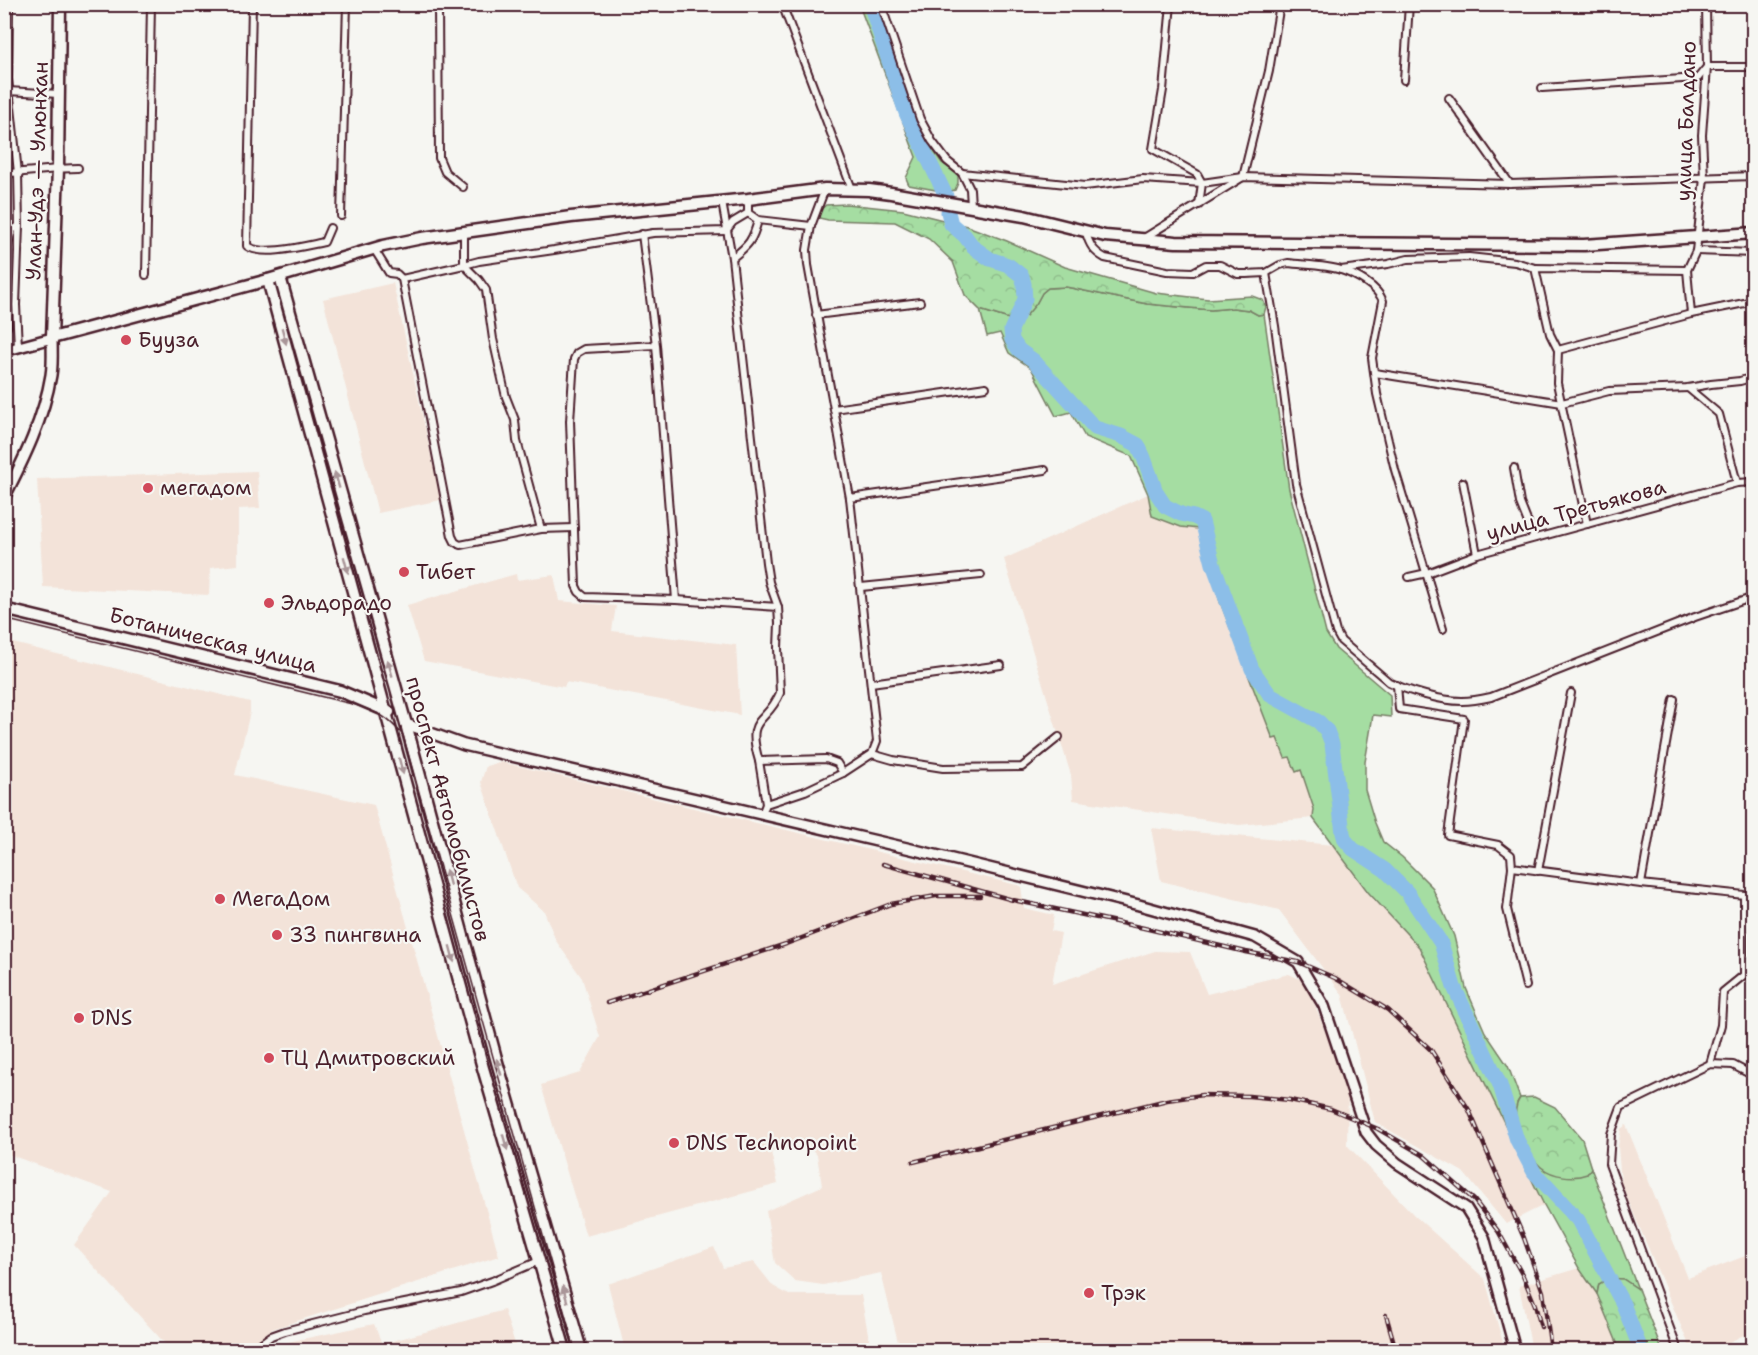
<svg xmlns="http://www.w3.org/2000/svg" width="1758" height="1355" viewBox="0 0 1758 1355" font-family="'Shantell Sans',sans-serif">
	<defs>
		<pattern id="forest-crowns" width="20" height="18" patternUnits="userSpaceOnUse" patternTransform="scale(1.5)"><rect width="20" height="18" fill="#a5dda2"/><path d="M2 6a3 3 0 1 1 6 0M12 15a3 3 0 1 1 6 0" fill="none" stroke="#90bd8c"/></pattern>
	</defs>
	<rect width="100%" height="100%" fill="#f6f6f2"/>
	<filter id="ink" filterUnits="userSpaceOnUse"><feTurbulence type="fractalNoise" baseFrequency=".0167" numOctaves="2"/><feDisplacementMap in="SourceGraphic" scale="12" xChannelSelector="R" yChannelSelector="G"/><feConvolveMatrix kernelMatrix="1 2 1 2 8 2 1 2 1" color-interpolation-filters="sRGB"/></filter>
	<g filter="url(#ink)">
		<g fill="#f3e3d9">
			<polygon points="393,283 441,500 378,513 323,299"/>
			<polygon points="257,471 260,508 238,509 238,565 210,568 209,595 43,587 37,479"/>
			<polygon points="1148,494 1153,516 1181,527 1198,529 1220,602 1273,738 1277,737 1285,758 1290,757 1301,770 1314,809 1313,818 1239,825 1073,800 1071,775 1004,559"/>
			<polygon points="516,574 517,580 554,575 559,601 616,606 612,631 736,645 740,715 566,682 564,687 424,661 407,605"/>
			<polygon points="5,641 250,702 250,712 235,775 374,805 499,1256 272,1329 247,1350 171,1350 74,1245 112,1192 5,1153"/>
			<polygon points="501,762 1021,886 1024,908 1054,915 1051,931 1061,933 1052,984 1155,951 1190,952 1207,994 1289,974 1306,982 1348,1090 1347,1145 1414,1215 1485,1279 1505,1350 900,1350 881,1273 823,1285 795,1281 775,1263 766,1211 822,1186 817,1155 804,1141 771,1152 778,1184 586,1236 541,1085 580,1073 600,1037 582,978 556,941 544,911 517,888 481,782 486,766"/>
			<polygon points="1151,828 1333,845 1368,893 1419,947 1544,1205 1506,1224 1463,1172 1375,1122 1342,994 1279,910 1161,881"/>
			<polygon points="1626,1125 1688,1278 1753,1253 1753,1350 1744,1335 1713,1350 1691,1350 1621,1183 1618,1147 1621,1129"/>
			<polygon points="714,1247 723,1268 754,1262 773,1286 789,1295 861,1295 871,1350 625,1350 608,1284"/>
			<polygon points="1579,1268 1597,1294 1620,1350 1532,1350 1519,1286"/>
			<polygon points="504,1310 517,1350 276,1350 288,1342 374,1324 382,1344"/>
		</g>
		<g fill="#a5dda2" stroke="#787e66" stroke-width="1.5">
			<polygon points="859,5 876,5 911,115 919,130 942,163 958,174 958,183 955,190 946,192 909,185 906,178 916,157"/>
			<polygon points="1066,287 1147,304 1211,310 1233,308 1249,310 1258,315 1264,314 1289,489 1326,633 1336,649 1390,695 1391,717 1373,715 1365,762 1365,790 1375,823 1383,842 1402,857 1432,887 1454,936 1466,988 1485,1032 1508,1066 1520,1098 1517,1103 1587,1174 1591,1168 1638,1289 1623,1279 1599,1284 1597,1294 1579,1268 1544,1205 1419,947 1368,892 1313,818 1314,809 1301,770 1296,772 1290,757 1285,758 1277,738 1273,739 1220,602 1198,529 1181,527 1152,516 1148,494 1131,456 1085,437 1071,412 1056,416 1031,368 1009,353 1000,333 987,336 980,310 1009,319 1036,304 1042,293 1048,288"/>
		</g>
		<g fill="url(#forest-crowns)" stroke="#787e66" stroke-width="1.5">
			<polygon points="846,204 903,210 967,226 1007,241 1065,267 1156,293 1208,299 1252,296 1263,300 1266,307 1264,314 1258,315 1249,310 1233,308 1211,310 1147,304 1066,287 1048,288 1042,293 1036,304 1026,316 1009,319 980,310 965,295 953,262 929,239 895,222 828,220 819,218 819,211 826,205"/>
			<path d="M1534,1097L1555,1107L1582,1139L1591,1168L1587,1174C1574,1179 1553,1177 1541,1167C1526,1154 1507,1117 1520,1098Z"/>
			<polygon points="1609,1278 1623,1279 1638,1289 1662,1350 1620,1350 1597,1294 1599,1284"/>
		</g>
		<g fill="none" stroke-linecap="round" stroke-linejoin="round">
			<g stroke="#8cbee8" stroke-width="15">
				<polyline points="870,4 906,113 946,196"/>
				<polyline points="948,212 951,224 965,236 973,247 990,259 1008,265 1022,276 1024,284 1025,299 1011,330 1012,340 1019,350 1033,360 1095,428 1121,436 1138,445 1144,458 1156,492 1165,506 1181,514 1194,517 1202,521 1213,564 1252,669 1270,695 1319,722 1327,731 1332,744 1343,833 1345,840 1353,849 1385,870 1407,892 1441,943 1454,987 1500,1085 1517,1140 1534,1172 1578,1220 1623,1304 1641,1350"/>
			</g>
			<g stroke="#4a1f2b" stroke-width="10">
				<g id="street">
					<path d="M252,4L247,246C263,257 304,246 324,242L330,228"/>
					<polyline points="438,4 439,158 445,172 463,187"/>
					<polyline points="782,4 852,189"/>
					<polyline points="881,4 920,119 932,141 947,161 962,173 970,189 971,206"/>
					<polyline points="1171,4 1163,90 1153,149 1197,174 1202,183 1199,205"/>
					<polyline points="1706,4 1707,67 1702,135 1704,178 1696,251 1754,253"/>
					<polyline points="1706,4 1721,4"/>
					<polyline points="1404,80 1409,4"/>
					<polyline points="1542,88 1698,78 1707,67 1754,67"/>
					<polyline points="8,91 59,94"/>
					<polyline points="1449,98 1510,184"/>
					<path d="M4,173C29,173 53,168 78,168"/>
					<polyline points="962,173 1085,186 1143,179 1202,183 1243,177 1510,184 1754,176"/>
					<polyline points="748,199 748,213 758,220 811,226"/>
					<polyline points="722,202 732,258 766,563 769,582 778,607"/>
					<polyline points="341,216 347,4"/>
					<polyline points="464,231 464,265 479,261 554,250 653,233 726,231 733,222 748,213"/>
					<path d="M1086,232C1089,245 1094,252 1105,258L1167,271L1193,272L1206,265H1220L1238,274H1246L1266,273L1280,265L1288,263C1304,265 1326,265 1341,270C1356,275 1377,286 1383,301L1372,358L1377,394L1395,470L1443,629"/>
					<polyline points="642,234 656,345 676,600 585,597 579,592 576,586 570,421 574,359 577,353 584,349 656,345"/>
					<polyline points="1144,238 1243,177 1269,71 1280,4"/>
					<polyline points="374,249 389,273 397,274 402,279"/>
					<polyline points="1696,251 1687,270 1691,314 1754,301"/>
					<path d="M732,258C749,245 753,240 758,220"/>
					<polyline points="1341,270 1388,264 1408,259 1469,257 1515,262 1535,268"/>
					<path d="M1266,273L1275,326L1296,484L1336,632L1341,641L1389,682C1408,691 1441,701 1462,701C1472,701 1482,699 1491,697L1695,617L1754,597"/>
					<polyline points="146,275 151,4"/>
					<polyline points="816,315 920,302"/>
					<polyline points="7,327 6,252 12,230 19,226 18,173 8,79 9,4"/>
					<polyline points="18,347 16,305 19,226"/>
					<polyline points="1558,350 1550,334 1535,268 1687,270"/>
					<polyline points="1375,373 1562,403 1609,391 1688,388 1711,384 1740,381 1754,377"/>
					<polyline points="1688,388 1719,414 1737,483"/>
					<polyline points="834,409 986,387"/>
					<polyline points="1514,468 1520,503 1534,538"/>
					<polyline points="1463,482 1477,554"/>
					<polyline points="850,498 1045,470"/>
					<polyline points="1587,524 1557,383 1558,350 1691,314"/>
					<polyline points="541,529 517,441 515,420 506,397 493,339 486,290 479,280 464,265 402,279 452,536 455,542 460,545 541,529 574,528"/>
					<polyline points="1409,577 1427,573 1477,554 1737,483 1754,482"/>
					<polyline points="861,587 981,575"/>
					<path d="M676,600L778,607L779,623L778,648L780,693C766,726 745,714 759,761L826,759L837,763L843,773"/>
					<polyline points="871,683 1001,665"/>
					<polyline points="1397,685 1399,709 1464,719 1448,835 1498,845 1511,855 1512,867 1641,884 1754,896"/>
					<polyline points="872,754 893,760 943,768 1022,767 1059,737"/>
					<polyline points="759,761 766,804"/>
					<polyline points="762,814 766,804 805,791 843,773 872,754 877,741 850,498 808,265 807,250 811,226 825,189"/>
					<polyline points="1753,829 1754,829"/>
					<polyline points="1512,867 1507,909 1526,986"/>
					<polyline points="1538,871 1571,693"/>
					<polyline points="1641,884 1674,699"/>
					<polyline points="1710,1064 1721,1025 1723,992 1744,975 1744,895"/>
					<polyline points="252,1350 271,1336 285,1331 364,1311 461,1292 492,1281 539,1261"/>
					<polyline points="1678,1350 1609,1164 1611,1134 1621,1107 1710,1064 1733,1065 1750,1074 1754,1080"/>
				</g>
			</g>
			<g stroke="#4a1f2b" stroke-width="14">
				<g id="secondary">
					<path d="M4,351L52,338C52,350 53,363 51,375C44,418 24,459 4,498"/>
					<polyline points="406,724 464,745 911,849 1139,905 1255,937 1298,962 1324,1006 1366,1132 1376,1145 1397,1163 1466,1208 1484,1237 1515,1350"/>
				</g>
			</g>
			<g stroke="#4a1f2b" stroke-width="15">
				<g id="primary">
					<polyline points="60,4 58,168 52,338 268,280 383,246 422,238 571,217 748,199 825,189 869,190 891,193 1024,216 1105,236 1176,242 1584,245 1754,233"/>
					<polyline points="280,277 406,724 497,1062 581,1350"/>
					<polyline points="268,280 483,1068 565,1350"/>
					<polyline points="4,609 340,691 389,712"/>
				</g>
			</g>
			<use href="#street" stroke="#f6f6f2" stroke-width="6"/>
			<use href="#secondary" stroke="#f6f6f2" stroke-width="9"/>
			<use href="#primary" stroke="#f6f6f2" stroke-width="10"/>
			<path stroke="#4a1f2b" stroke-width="1.5" d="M4,619L356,705C381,714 386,716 403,735L575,1350"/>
			<g stroke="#4a1f2b" stroke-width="4.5">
				<g id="rail">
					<polyline points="883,864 1013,900 1144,928 1246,952 1298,962 1335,978 1388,1010 1431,1050 1469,1110 1524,1238 1543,1292 1551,1350"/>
					<polyline points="607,1003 786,944 891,904 936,896 980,896"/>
					<polyline points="913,1162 1167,1100 1202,1095 1249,1096 1290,1100 1331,1109 1378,1129 1423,1155 1474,1200 1498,1231 1523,1276 1535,1305 1541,1327"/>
					<polyline points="1386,1315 1396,1350"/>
				</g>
			</g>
			<use href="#rail" stroke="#f6f6f2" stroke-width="2" stroke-dasharray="7" stroke-linecap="butt"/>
		</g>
		<defs><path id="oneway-solid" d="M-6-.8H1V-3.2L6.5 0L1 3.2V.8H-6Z" transform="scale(1.5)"/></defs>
		<g fill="#a99598">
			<use href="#oneway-solid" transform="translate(284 336) rotate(75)"/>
			<use href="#oneway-solid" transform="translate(337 480) rotate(-106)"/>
			<use href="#oneway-solid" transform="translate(346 565) rotate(75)"/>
			<use href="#oneway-solid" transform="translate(390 668) rotate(-106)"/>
			<use href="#oneway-solid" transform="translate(401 766) rotate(75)"/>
			<use href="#oneway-solid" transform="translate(448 878) rotate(-105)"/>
			<use href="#oneway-solid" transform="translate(452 954) rotate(75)"/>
			<use href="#oneway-solid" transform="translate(499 1067) rotate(-106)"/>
			<use href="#oneway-solid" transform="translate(505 1142) rotate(74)"/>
			<use href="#oneway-solid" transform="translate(565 1294) rotate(-106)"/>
		</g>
	</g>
	<g fill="#d1495b" stroke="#f6f6f2" stroke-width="2">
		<circle cx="126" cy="340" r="6"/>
		<circle cx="148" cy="488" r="6"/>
		<circle cx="404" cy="572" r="6"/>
		<circle cx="269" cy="603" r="6"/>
		<circle cx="220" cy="899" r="6"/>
		<circle cx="277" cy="935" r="6"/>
		<circle cx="79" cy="1018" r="6"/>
		<circle cx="269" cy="1058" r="6"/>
		<circle cx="674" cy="1143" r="6"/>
		<circle cx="1089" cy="1293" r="6"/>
	</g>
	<g text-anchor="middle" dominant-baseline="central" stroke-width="4.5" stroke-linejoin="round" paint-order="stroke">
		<g font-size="21" fill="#4a1f2b" stroke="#f6f6f2">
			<text transform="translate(1686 121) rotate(-88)">улица Балдано</text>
			<text transform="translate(37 171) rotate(-88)">Улан-Удэ — Улюнхан</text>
			<text transform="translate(1576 510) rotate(-15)">улица Третьякова</text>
			<text transform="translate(213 640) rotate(14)">Ботаническая улица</text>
			<text transform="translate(448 809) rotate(75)">проспект Автомобилистов</text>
		</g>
		<g font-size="21" fill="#4a1f2b" stroke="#f6f6f2" text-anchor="start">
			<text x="138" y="340">Бууза</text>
			<text x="160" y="488">мегадом</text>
			<text x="416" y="572">Тибет</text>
			<text x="281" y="603">Эльдорадо</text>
			<text x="232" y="899">МегаДом</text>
			<text x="289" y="935">33 пингвина</text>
			<text x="91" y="1018">DNS</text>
			<text x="281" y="1058">ТЦ Дмитровский</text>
			<text x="686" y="1143">DNS Technopoint</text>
			<text x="1101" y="1293">Трэк</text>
		</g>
	</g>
	<rect width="1758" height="1355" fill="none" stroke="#f6f6f2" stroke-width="24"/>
	<rect x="12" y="12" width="1734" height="1331" fill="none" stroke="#4a1f2b" stroke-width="2" filter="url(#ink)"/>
</svg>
